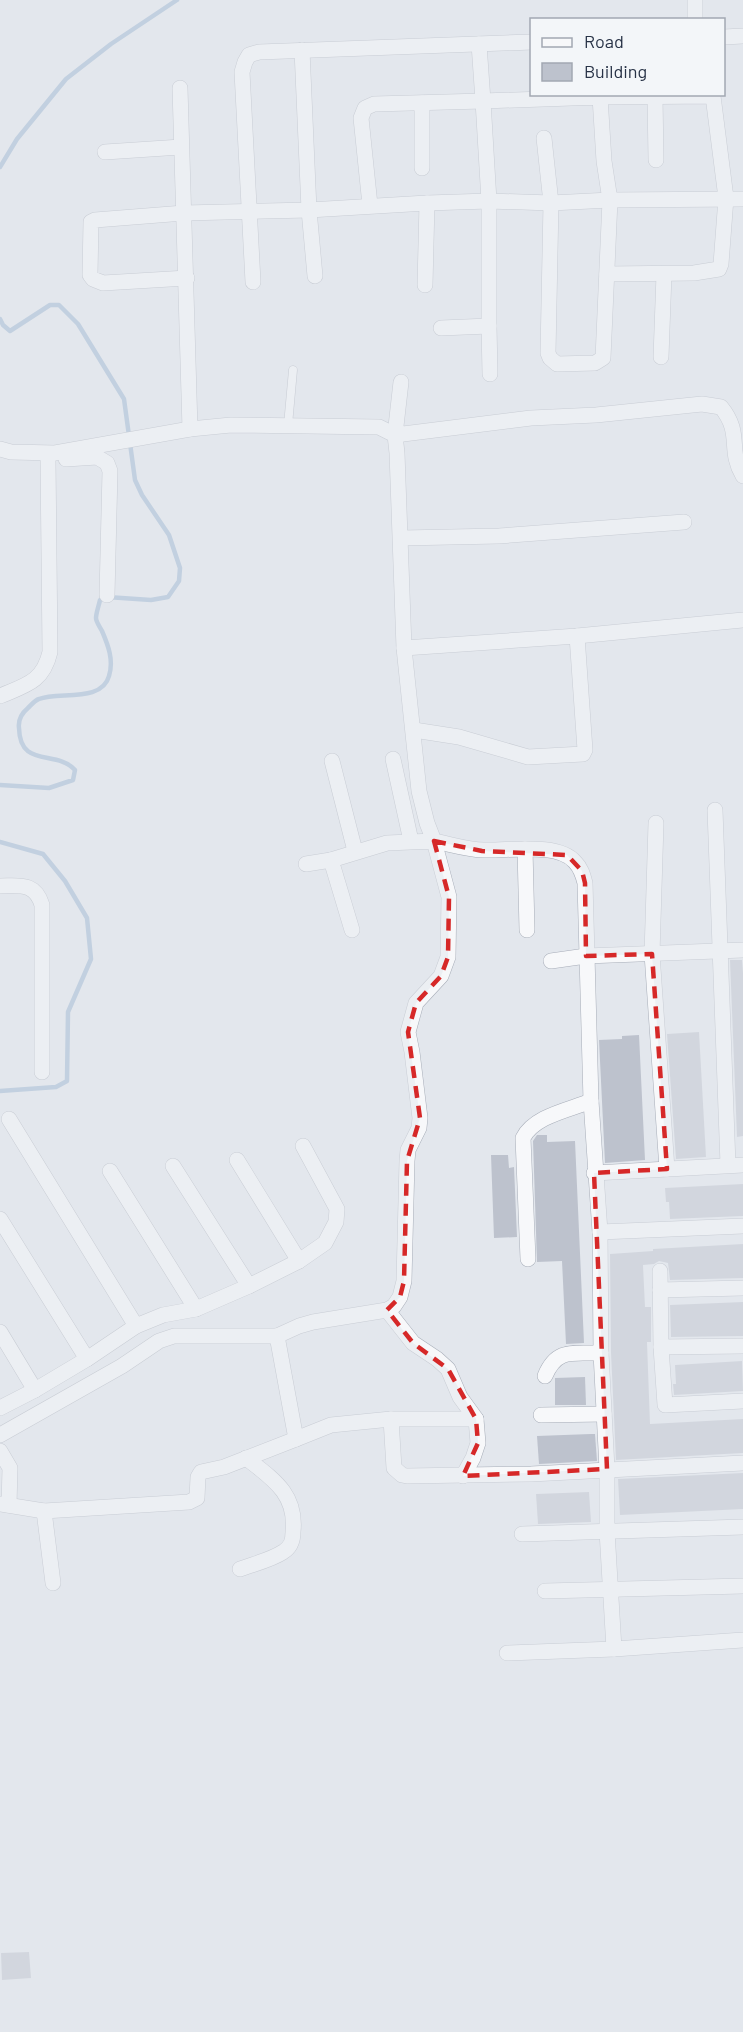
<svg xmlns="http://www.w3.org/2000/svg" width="743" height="2032" viewBox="0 0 743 2032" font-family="Barlow,sans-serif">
	<rect width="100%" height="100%" fill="#e3e7ed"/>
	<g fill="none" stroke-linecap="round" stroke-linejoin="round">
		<g stroke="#9ab4d0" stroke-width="4.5">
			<polyline points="0,167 17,139 66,79 111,44 177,0"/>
			<path d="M0,319L3,325L10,331L50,305H59L78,324L124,399L135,480L142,495L169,535L180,568L179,581L168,597L151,600L107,597L100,600C99,605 96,613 96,618C96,622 100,627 102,631C108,645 114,660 109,676C102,703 58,691 39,699C35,700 31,705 28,708C22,713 18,720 19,728C20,769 56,749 75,770L73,780L49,788L0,785"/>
			<polyline points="0,842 43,854 65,881 87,918 91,959 68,1012 67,1081 56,1087 0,1091"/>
		</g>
	</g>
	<g fill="#bdc2cd">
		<polygon points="730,960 742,960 743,973 743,1136 737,1137"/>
		<polygon points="699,1032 706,1157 676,1159 667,1034"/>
		<polygon points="639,1035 645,1160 605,1163 599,1040 622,1039 622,1036"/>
		<polygon points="537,1135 547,1135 547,1142 575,1141 584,1343 566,1344 562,1261 537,1262 533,1141"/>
		<polygon points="491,1155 508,1155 509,1168 514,1167 517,1237 494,1238"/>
		<polygon points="743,1184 743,1216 670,1219 669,1202 666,1202 665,1188"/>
		<polygon points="743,1244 743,1278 670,1280 668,1263 659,1261 654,1264 643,1265 645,1307 651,1307 651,1342 647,1342 650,1424 743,1419 743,1453 616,1460 611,1353 610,1254 653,1251 653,1249"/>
		<polygon points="743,1302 743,1336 671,1337 670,1305"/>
		<polygon points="742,1361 743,1391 674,1395 673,1384 676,1384 675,1365"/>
		<polygon points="585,1377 586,1405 555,1405 555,1378"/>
		<polygon points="591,1434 595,1434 597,1461 539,1464 537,1436"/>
		<polygon points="743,1473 743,1509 620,1515 618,1479"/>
		<polygon points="589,1492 591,1522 538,1524 536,1494"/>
		<polygon points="29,1952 31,1978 2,1980 1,1953"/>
	</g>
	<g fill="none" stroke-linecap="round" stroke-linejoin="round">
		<g stroke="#a7adb8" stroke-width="9">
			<polyline id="service" points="288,425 293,370"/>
		</g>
		<g stroke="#a7adb8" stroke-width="16">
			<g id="minor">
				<polyline points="695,0 695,20"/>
				<polyline points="724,37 743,36"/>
				<polyline points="302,50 309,210 315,276"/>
				<polyline points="180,88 190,429"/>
				<polyline points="600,94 600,97 713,96 726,198 721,264 719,269 694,273 607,274"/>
				<polyline points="655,97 656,160"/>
				<polyline points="105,152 181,147"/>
				<polyline points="422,168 422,103"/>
				<polyline points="370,205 361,118 365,108 374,104 483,101 479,44"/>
				<polyline points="187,278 103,283 93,279 90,275 91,222 95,220 184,213 309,210 427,203 489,201 551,203 610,200 743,199"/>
				<polyline points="253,282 242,72 245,62 249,55 259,52 532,42"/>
				<polyline points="425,285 427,203"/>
				<polyline points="489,326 490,374"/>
				<polyline points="441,328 489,326 489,201 483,101 600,97 604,161 610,200 603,358 595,363 557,364 550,358 548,353 551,203 544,138"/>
				<polyline points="661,357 664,274"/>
				<path d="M401,382L395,435L531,418L596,415L702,404L721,407C743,434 727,449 743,476"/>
				<polyline points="0,449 11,452 55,453 190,429 231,425 379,427 395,435 397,453 404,648 577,636 743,620"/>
				<polyline points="66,459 97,457 107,463 110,471 107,595"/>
				<polyline points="402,538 499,536 684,522"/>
				<path d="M404,648L419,791L427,823L434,841C450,844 468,850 484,850C509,851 558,842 575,862C581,868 583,875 585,883L591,1101L600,1232L601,1353L607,1469V1531L614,1649"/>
				<path d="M0,696C26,685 43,682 50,652L48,460"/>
				<polyline points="414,730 459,737 528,757 583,754 585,750 577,636"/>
				<polyline points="393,759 411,841"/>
				<polyline points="332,761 355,851"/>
				<polyline points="715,810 728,1165"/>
				<polyline points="656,823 652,954 667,1169"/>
				<polyline points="525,849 527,930"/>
				<polyline points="306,864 331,860"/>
				<path d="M0,886C20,886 35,882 42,905V1072"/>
				<polyline points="551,961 586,956 743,950"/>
				<polyline points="9,1119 136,1326"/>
				<polyline points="237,1160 299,1261"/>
				<polyline points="173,1166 249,1286"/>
				<polyline points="110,1171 196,1309"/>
				<polyline points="594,1173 743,1165"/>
				<polyline points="0,1219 87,1359"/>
				<polyline points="600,1232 743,1226"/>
				<path d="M528,1259L523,1138C534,1116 569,1110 591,1101"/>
				<polyline points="660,1271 661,1347 665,1405 743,1401"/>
				<polyline points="660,1290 743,1288"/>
				<polyline points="387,1310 413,1343 437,1359 448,1369 460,1397 476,1419 478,1443 473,1458 463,1476"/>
				<polyline points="0,1332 35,1390"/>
				<polyline points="277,1336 296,1439 331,1425 391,1419 476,1419"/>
				<polyline points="661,1347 743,1346"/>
				<path d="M545,1376C557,1347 574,1354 601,1353"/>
				<polyline points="0,1408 35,1390 87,1359 136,1326 163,1315 196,1309 249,1286 299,1261 325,1243 336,1222 337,1209 303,1146"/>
				<polyline points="541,1415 604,1414"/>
				<polyline points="391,1419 394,1468 402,1475 407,1476 531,1474 743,1463"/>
				<polyline points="0,1435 122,1366 159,1341 174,1336 277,1336 299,1326 313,1322 387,1310 394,1306 400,1297 404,1281 407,1161 408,1150 419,1128 420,1118 412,1052 408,1032 416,1003 441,976 448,957 449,897 434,841 387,843 331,860 352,930"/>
				<polyline points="0,1451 10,1468 9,1505"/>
				<polyline points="0,1504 44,1511 189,1502 197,1498 198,1477 201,1472 224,1467 296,1439"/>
				<polyline points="44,1511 53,1583"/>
				<polyline points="522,1534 743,1527"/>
				<path d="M240,1569C253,1564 271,1560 283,1552C291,1547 293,1541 293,1532C297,1494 273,1479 246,1458"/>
				<polyline points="545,1591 743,1586"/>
				<polyline points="507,1653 614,1649 743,1640"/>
			</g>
		</g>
		<use href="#service" stroke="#f7f8fa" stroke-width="8"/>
		<use href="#minor" stroke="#f7f8fa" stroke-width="15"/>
	</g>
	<path d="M0 0H743V2032H0ZM434,841L482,851L567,855L582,871L585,883L586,956L652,954L667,1169L594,1173L607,1469L463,1476L478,1443L476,1419L448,1369L413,1343L387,1310L400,1297L404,1281L407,1161L420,1118L408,1032L416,1003L441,976L448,957L449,897Z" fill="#e3e7ed" fill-opacity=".55" fill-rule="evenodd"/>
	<path fill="none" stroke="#d62828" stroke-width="4.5" stroke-dasharray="12 8" stroke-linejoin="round" d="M434,841L482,851L567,855L582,871L585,883L586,956L652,954L667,1169L594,1173L607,1469L463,1476L478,1443L476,1419L448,1369L413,1343L387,1310L400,1297L404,1281L407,1161L420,1118L408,1032L416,1003L441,976L448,957L449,897Z"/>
	<rect x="530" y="18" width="195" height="78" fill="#f3f6f9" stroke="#a2a8b2" stroke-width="1.5"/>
	<rect x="542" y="38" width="30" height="9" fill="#f7f8fa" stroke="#a2a8b2" stroke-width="1.5"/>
	<text x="584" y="48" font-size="18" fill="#283347">Road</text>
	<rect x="542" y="63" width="30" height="18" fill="#bdc2cd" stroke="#a2a8b2" stroke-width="1.5"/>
	<text x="584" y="78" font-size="18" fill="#283347">Building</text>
</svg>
